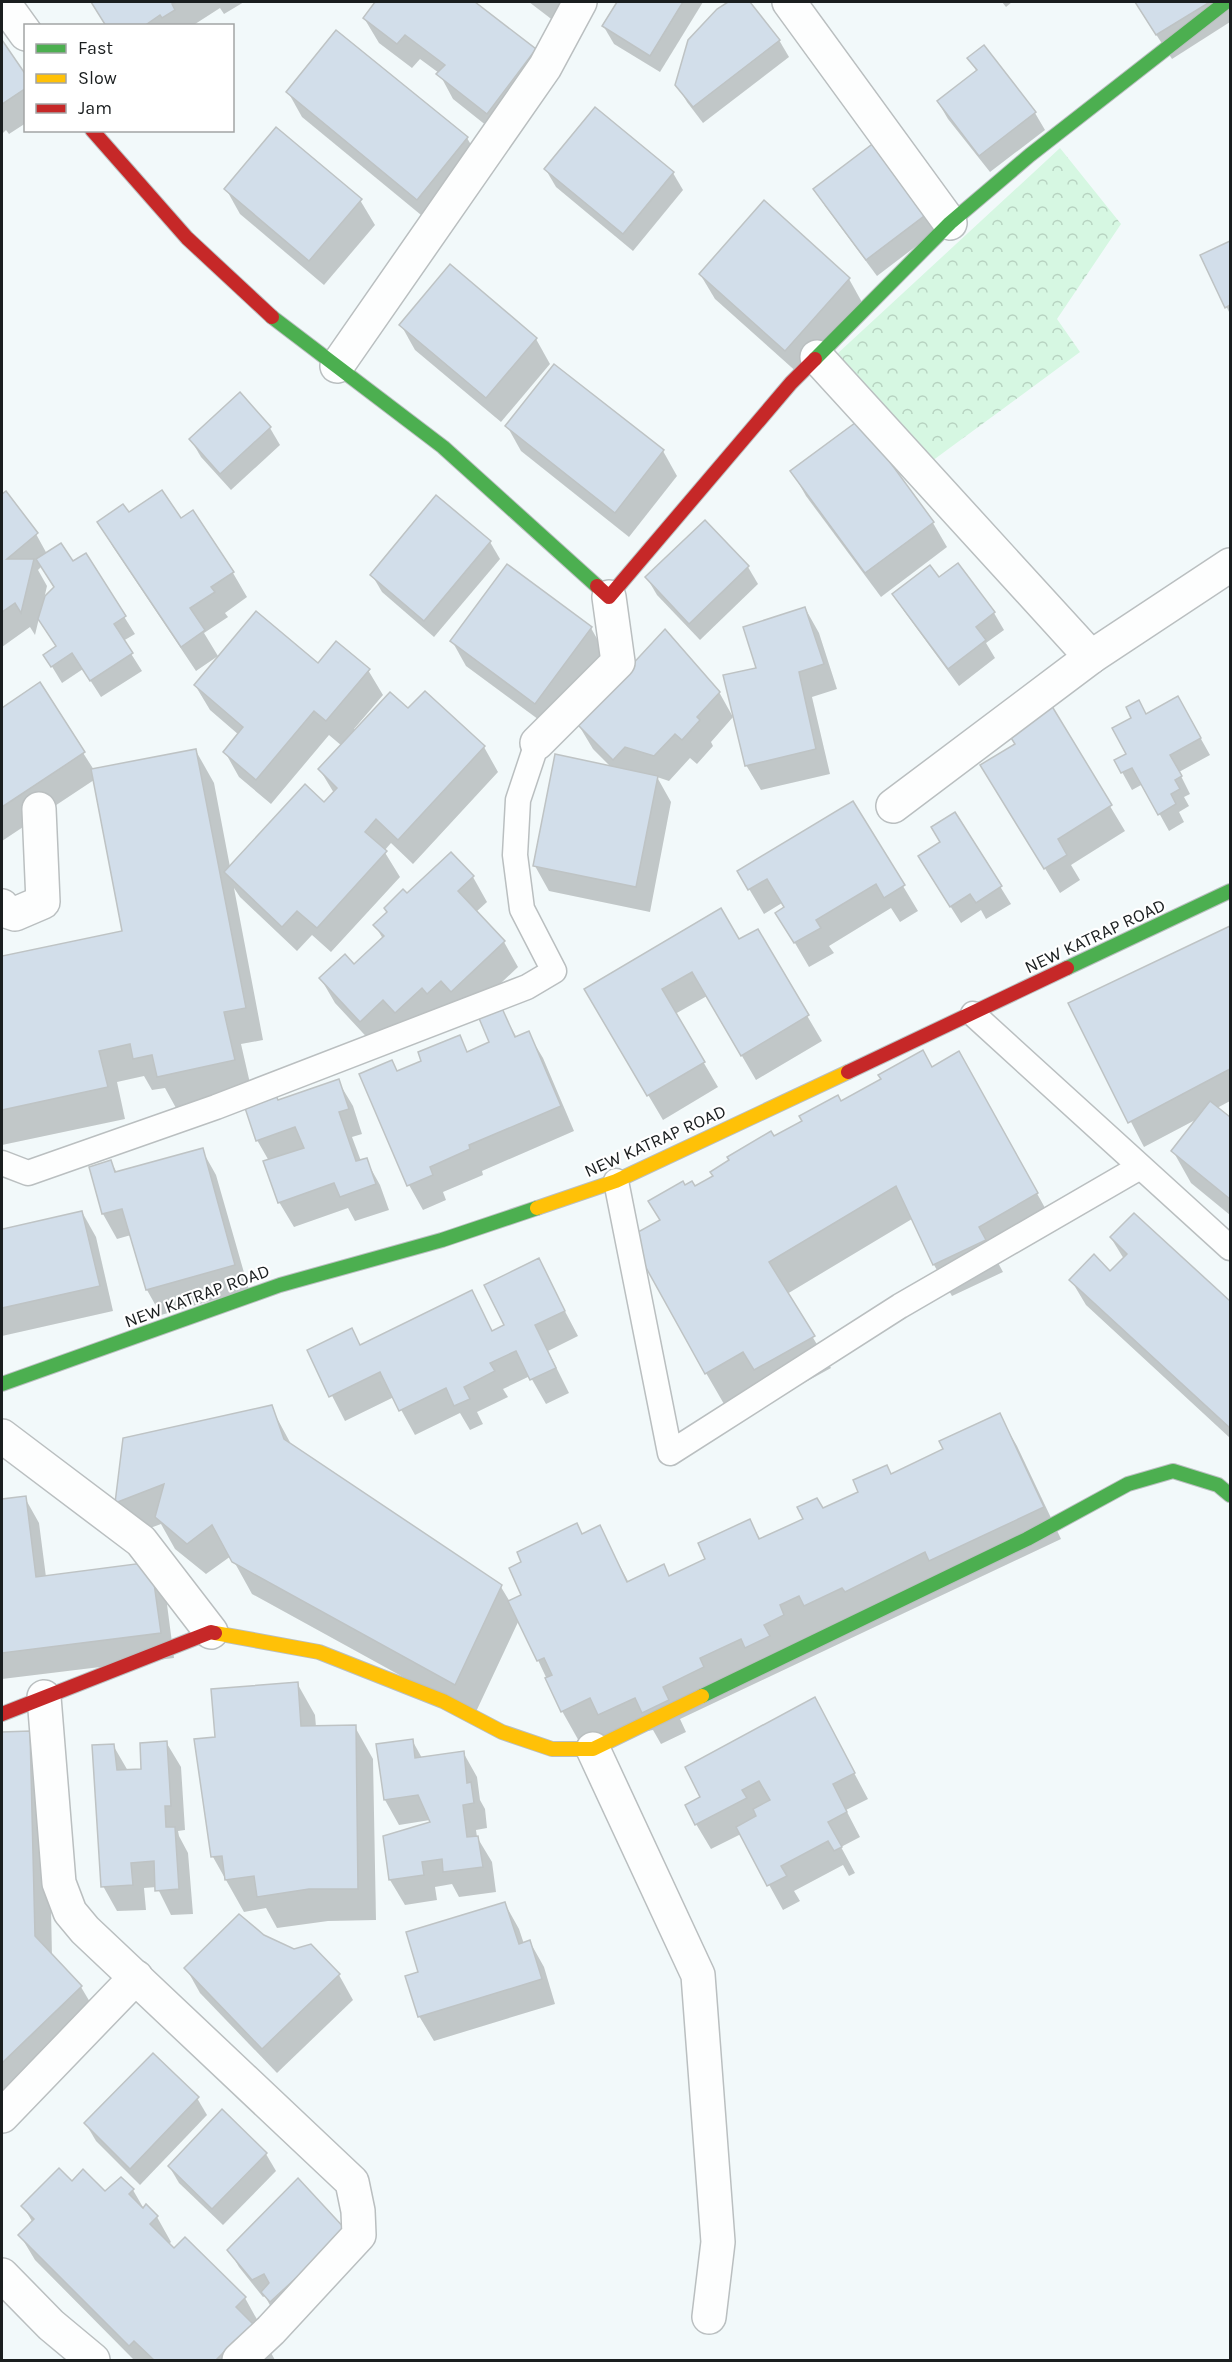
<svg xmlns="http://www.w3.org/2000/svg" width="1232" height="2362" viewBox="0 0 1232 2362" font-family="Karla,sans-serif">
	<defs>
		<pattern id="park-crowns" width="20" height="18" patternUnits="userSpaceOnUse" patternTransform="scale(1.5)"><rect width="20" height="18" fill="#d6f7e2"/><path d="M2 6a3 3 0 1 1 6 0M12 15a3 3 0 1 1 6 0" fill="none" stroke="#b7d3c1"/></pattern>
	</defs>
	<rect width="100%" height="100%" fill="#f2f9fa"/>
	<polygon fill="url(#park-crowns)" points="1060,148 1121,224 1057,319 1080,352 932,461 837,354"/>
	<g fill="#0003" fill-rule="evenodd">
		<polygon points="91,2 244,2 224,14 220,8 192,26 106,26"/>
		<polygon points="377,2 473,2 535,50 550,75 502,138 453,99 439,73 420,59 412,68 379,43 364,18"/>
		<polygon points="529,2 575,2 567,31"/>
		<polygon points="619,2 703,2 660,72 614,44 604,27"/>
		<polygon points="731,2 748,2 779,40 789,57 703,123 687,102 677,85 718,10"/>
		<polygon points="1002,2 1012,2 1006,7"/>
		<polygon points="1135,2 1230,2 1230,22 1172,59"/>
		<polygon points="2,42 26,77 26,123 9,134 6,130 2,134"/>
		<polygon points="969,58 1035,113 1045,130 990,172 948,119 938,102 977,72"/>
		<polygon points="288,92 467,138 482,163 432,224 302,117"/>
		<polygon points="596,109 673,173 683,190 633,251 556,187 546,170"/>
		<polygon points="878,141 940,228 877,276 825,206 815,189"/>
		<polygon points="226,189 360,200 375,225 324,285 240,214"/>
		<polygon points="1230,243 1230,314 1202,256"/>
		<polygon points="700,274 849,279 863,304 800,375 715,299"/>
		<polygon points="401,325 536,339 550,364 501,422 415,350"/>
		<polygon points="507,426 663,451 677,476 629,537 521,451"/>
		<polygon points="270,428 280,445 231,490 201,457 191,440"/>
		<polygon points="792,471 933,523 947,547 881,597 806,496"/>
		<path d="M6,493L36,534L47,554L73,563L85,555L135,634L123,641L142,671L101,697L83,669L62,683L45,655L57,647L39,618L35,635L30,627L2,647V495ZM42,566L55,588L44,599L47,586L38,570Z"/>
		<polygon points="437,497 490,542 500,559 434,637 382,592 372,575"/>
		<polygon points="128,514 180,520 233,573 247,597 225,613 228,617 204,633 218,656 196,671 113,547 99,522"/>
		<polygon points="958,565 994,613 1004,630 986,643 995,658 959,686 904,611 894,594 939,579"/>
		<polygon points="748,567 758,584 700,640 657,595 647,578"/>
		<polygon points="805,608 819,633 837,689 812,697 830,774 761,790 746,765 758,669"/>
		<polygon points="591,628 605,653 550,728 466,666 452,641"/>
		<polygon points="318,665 368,670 383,695 354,729 356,731 409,710 484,747 498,772 413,864 391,843 384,851 400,877 331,952 312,935 297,951 240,897 234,888 263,1040 241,1044 252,1092 176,1108 165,1088 152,1090 144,1076 117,1082 125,1119 2,1145 2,958 123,932 94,780 2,841 2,710 39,684 94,770 196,751 214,783 230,867 324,804 334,793 320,770 342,746 329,735 271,804 239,777 225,752 239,735 210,710 195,685"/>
		<polygon points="719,692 733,717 711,742 713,746 697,764 690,758 669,781 657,777 671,802 650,912 549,891 535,866 612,768 593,749 578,724"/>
		<polygon points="1178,698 1210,755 1179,772 1190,794 1184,797 1189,806 1179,812 1184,822 1169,831 1143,784 1132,790 1116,761 1128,755 1146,715"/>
		<polygon points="1049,705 1125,831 1071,865 1080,880 1060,893 997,790 1017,745"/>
		<polygon points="853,803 918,911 900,922 891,908 829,946 834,953 809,967 792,938 785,908 782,903 764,914 739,872"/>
		<polygon points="955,814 1011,904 986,919 981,910 961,923 929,873"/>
		<polygon points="473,877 487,902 476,912 504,942 518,967 466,1016 375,1046 335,1003 321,979 354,966 383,939 375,925 406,895"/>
		<polygon points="1230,928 1230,1101 1217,1108 1230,1119 1230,1215 1191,1183 1173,1151 1199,1118 1144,1147 1070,1004"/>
		<polygon points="757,931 822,1041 756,1080 707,996 675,1014 718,1087 663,1120 586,990 739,941"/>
		<polygon points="500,1008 517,1038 528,1033 543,1058 574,1131 482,1171 483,1175 443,1192 446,1200 423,1210 409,1185 397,1072 423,1061 459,1037 468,1053 491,1043"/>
		<polygon points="932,1069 977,1085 1055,1226 996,1259 1003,1272 952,1296 934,1265 912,1219 787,1294 831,1368 773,1400 724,1404 706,1373 662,1221 685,1187 694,1188 774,1138 841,1103"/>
		<polygon points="338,1081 353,1106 362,1134 352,1137 361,1161 366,1160 380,1185 389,1210 355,1221 348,1208 294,1227 279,1202 269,1161 257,1140 272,1090 279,1101"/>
		<polygon points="202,1150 216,1175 249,1290 161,1315 147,1290 131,1235 117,1239 103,1214 111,1162 117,1173"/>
		<polygon points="82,1212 96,1237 113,1311 2,1336 2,1229"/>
		<polygon points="1134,1215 1230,1303 1230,1438 1086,1305 1071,1280 1110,1273 1124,1259 1111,1238"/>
		<polygon points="538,1260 578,1336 548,1351 569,1393 546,1404 530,1376 503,1389 508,1397 477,1412 483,1424 470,1430 460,1413 415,1435 394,1397 345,1421 309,1351 361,1347 471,1292 493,1332 506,1325"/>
		<polygon points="271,1407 292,1446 501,1587 510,1602 523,1596 583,1535 599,1527 629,1583 664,1566 670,1577 707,1560 749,1521 761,1540 945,1450 999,1415 1017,1446 1061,1539 680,1719 686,1732 661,1744 653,1730 580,1743 562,1711 519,1620 474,1716 252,1594 231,1556 206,1574 175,1549 161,1524 134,1534 116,1503 125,1439"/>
		<polygon points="25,1498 39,1523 46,1577 151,1564 165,1589 174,1658 2,1679 2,1500"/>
		<polygon points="297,1683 315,1715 316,1727 355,1727 373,1759 376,1920 328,1921 277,1928 266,1908 244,1912 213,1857 195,1741 217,1738"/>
		<polygon points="828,1724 868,1799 846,1810 860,1837 841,1847 855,1873 849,1876 843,1865 794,1891 800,1901 783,1910 741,1834 711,1849 696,1824 702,1797"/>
		<polygon points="29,1733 48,1765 52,1956 81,1987 100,2019 2,2112 2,1734"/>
		<polygon points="412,1740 422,1758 463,1752 477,1777 480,1800 485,1809 487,1828 476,1830 477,1837 492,1862 496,1892 459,1897 452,1884 435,1887 437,1900 405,1905 390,1880 432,1823 430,1820 399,1825 385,1800"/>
		<polygon points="166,1742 181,1767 185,1830 178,1831 179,1836 188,1853 193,1914 171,1915 157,1887 144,1888 146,1910 117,1911 103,1886 113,1745 128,1771 143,1770"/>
		<polygon points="505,1904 519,1929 524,1944 530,1942 544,1967 555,2004 434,2041 419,2016 420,1973"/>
		<polygon points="263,1936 339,1975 353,2000 277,2073 200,1993 186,1968"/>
		<polygon points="197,2098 207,2115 140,2185 96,2141 86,2124"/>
		<polygon points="222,2112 266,2154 276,2171 223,2225 179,2183 169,2166"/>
		<polygon points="121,2179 133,2190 144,2209 157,2217 171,2242 168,2245 245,2298 259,2323 261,2335 275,2360 134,2360 35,2260 20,2235 33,2223 23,2206 72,2183 105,2194"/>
		<polygon points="345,2232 272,2309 265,2296 263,2297 239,2267 229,2250"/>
	</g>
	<g fill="#d2deea" stroke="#bec3c4" stroke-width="1.5">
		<polygon points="91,2 177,2 172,4 175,10 162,18 160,15 144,26 106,26"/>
		<polygon points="375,2 475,2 536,49 487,114 436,74 445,65 405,35 397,44 363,18"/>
		<polygon points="617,2 683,2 650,56 602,26"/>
		<polygon points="728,2 750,2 780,40 693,107 675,85 688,40 717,9"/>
		<polygon points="1135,2 1210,2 1156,35"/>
		<polygon points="336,30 468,137 417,200 286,92"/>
		<polygon points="2,40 26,75 26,88 2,104"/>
		<polygon points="984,45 1036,112 979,156 937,101 977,70 967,58"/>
		<polygon points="595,107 674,172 623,234 544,169"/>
		<polygon points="276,127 362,199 309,261 224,189"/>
		<polygon points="879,139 932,210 866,260 813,189"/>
		<polygon points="764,200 850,278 785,351 699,274"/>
		<polygon points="1230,241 1230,305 1225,308 1200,255"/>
		<polygon points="450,264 537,338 486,398 399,325"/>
		<polygon points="554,364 664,450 615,513 505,426"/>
		<polygon points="240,392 271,427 220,474 189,439"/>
		<polygon points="859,420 934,522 865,573 790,471"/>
		<polygon points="162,490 181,518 193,510 234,572 211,587 215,592 190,608 205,630 181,647 97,522 123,504 129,512"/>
		<polygon points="6,491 38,533 7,559 34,559 21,613 15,603 2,612 2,494"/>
		<polygon points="436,495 491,541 424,621 370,575"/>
		<polygon points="705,520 749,566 689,624 645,577"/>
		<polygon points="61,543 73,561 86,553 126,616 114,624 133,653 90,681 72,653 51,667 43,655 56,646 38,619 45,596 54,587 36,559"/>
		<polygon points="958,563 995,612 976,627 986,640 948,669 892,594 930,565 939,577"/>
		<polygon points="507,564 592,627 535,704 450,641"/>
		<polygon points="805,607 824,664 799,672 816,749 745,766 723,675 756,668 743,627"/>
		<polygon points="256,611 318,663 336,641 370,669 326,721 314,711 256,780 223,752 243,727 194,685"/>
		<polygon points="665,629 720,692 697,717 700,720 682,740 675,734 654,756 625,747 613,760 577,724"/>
		<polygon points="40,682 85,752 2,807 2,708"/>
		<polygon points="425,691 485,746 398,840 376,819 365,832 387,851 317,928 297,911 282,927 224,872 305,784 324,802 337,788 318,769 390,692 408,708"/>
		<polygon points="1178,696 1201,738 1170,755 1182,776 1175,780 1180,789 1171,794 1176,804 1158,815 1132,768 1121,773 1114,760 1126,754 1112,728 1131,718 1126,707 1139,700 1146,714"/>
		<polygon points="1050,703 1112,805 1058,839 1067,855 1044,869 980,765 1015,744 1006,730"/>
		<polygon points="196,749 246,1008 224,1012 235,1060 157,1077 152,1055 133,1059 130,1044 99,1051 108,1087 2,1110 2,956 122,931 91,769"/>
		<polygon points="555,754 658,776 636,887 533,866"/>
		<polygon points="853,801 905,885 884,898 876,884 816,920 821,928 794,943 775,913 784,907 767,879 748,890 737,871"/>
		<polygon points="955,812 1002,886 976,903 970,894 950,907 918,856 940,842 931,827"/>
		<polygon points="451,852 474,876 458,891 505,941 451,992 441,981 427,994 422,988 395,1013 383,1000 360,1022 319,978 345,954 354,964 384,936 373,925 387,912 384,908 403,889 407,893"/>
		<polygon points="721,908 739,939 758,929 809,1015 741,1056 692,972 662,989 705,1062 647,1096 584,989"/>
		<polygon points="1230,926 1230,1069 1128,1123 1068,1003"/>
		<polygon points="501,1006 515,1037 529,1031 561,1106 469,1145 470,1149 430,1167 433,1175 407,1186 359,1074 392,1060 397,1071 421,1061 418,1052 460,1035 467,1052 489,1042 478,1016"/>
		<polygon points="923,1050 932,1067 959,1051 1038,1193 979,1227 986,1240 933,1265 896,1186 769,1262 815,1336 754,1370 743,1352 705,1374 629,1237 660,1220 648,1201 683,1181 685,1185 692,1181 695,1186 713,1176 710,1172 729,1160 727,1157 771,1131 774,1136 802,1121 799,1116 838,1095 841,1101 881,1079 878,1075"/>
		<polygon points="339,1079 349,1109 339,1112 356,1161 367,1158 376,1184 340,1197 334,1183 278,1203 263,1161 304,1148 295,1127 256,1141 242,1099 273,1088 278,1100"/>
		<polygon points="1210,1101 1230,1117 1230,1199 1171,1151"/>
		<polygon points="203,1148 235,1265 146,1290 122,1209 102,1214 89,1167 111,1160 115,1172"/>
		<polygon points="82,1211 100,1286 2,1308 2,1227 3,1229"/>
		<polygon points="1134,1213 1230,1301 1230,1428 1069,1280 1094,1254 1110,1271 1127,1254 1110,1237"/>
		<polygon points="539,1258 565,1311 535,1325 556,1368 530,1380 516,1351 490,1363 495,1371 464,1387 470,1399 454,1406 446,1388 399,1411 380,1372 329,1397 307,1350 352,1328 360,1345 472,1290 492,1331 504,1325 484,1285"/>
		<polygon points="272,1405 284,1439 502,1585 455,1685 232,1562 212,1525 187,1544 155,1517 164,1484 115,1503 123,1438"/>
		<polygon points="1000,1413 1044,1507 929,1561 925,1552 845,1592 842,1588 804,1606 799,1596 780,1605 784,1615 764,1625 770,1636 745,1648 741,1639 700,1658 704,1667 663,1687 669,1700 642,1713 635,1698 598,1715 590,1698 561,1712 545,1678 552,1675 544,1658 537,1661 508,1601 521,1595 509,1568 521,1562 517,1552 577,1523 582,1534 600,1525 627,1582 664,1564 669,1576 705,1559 698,1543 750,1519 759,1539 803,1519 797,1507 817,1498 823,1508 858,1492 853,1480 887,1465 891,1474 943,1449 939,1441"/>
		<polygon points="26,1496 36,1577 151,1562 161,1633 2,1653 2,1499"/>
		<polygon points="298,1682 301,1726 356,1725 358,1889 309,1889 257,1897 254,1876 225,1880 222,1856 211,1857 194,1739 215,1737 211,1689"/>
		<polygon points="815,1697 855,1773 833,1784 847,1812 828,1822 842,1847 834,1851 828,1841 781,1866 787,1876 767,1886 736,1827 756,1816 753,1809 770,1800 759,1781 742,1790 747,1798 695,1825 685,1805 700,1797 685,1767"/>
		<polygon points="30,1731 35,1936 82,1986 2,2063 2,1732"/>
		<polygon points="413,1739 415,1758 464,1751 467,1783 471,1782 474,1803 463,1805 467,1837 478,1836 483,1867 443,1872 442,1859 422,1862 424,1875 389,1880 383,1836 430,1822 418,1795 384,1800 376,1744"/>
		<polygon points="167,1741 171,1806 165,1806 166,1827 175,1827 179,1889 155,1891 154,1861 131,1863 133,1885 101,1887 92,1745 114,1744 117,1770 141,1769 140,1743"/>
		<polygon points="505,1902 519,1944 530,1940 542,1979 418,2017 405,1976 418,1972 406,1932"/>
		<polygon points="239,1914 264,1935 294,1949 311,1944 340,1974 262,2049 184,1968"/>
		<polygon points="153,2053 199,2097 130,2169 84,2123"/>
		<polygon points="222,2109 267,2153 212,2209 168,2166"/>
		<polygon points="59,2168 72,2181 83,2169 105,2191 121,2177 134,2189 129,2194 143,2208 146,2204 158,2216 150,2224 174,2248 185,2237 246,2297 236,2307 263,2334 230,2346 216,2360 154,2360 134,2341 129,2346 18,2235 34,2219 21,2206"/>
		<polygon points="298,2178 347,2231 270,2302 261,2292 269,2283 264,2274 252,2280 227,2250"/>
	</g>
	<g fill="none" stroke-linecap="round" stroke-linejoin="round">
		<g stroke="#babfc0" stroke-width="27">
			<g id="lane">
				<polyline points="973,1014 1230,1248"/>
				<polyline points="2,1163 28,1173 216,1107 527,987 554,971 522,909 515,855 518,800 537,743"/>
				<polyline points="616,1181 670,1453 900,1306 1140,1167"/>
			</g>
		</g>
		<g stroke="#babfc0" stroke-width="36">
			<g id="street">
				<polyline points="3,2 26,34"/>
				<polyline points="789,2 950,223"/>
				<polyline points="817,357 1091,657"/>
				<polyline points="337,366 545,67 580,2"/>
				<polyline points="537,743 618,662 609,597"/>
				<polyline points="893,806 1091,657 1230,565"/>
				<polyline points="2,906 6,911 15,914 43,902 39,809"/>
				<polyline points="2,1436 141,1541 211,1632"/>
				<polyline points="44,1697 59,1883 70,1912 85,1930 352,2182 358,2211 359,2235 271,2330 239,2360"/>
				<polyline points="593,1749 698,1975 718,2242 709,2317"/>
				<polyline points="2,2116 136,1977"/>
				<polyline points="2,2275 51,2325 93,2360"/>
			</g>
		</g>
		<g stroke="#babfc0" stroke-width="16">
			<g id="fast">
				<polyline points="272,317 443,447 597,586"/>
				<polyline points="815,359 950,223 1030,155 1226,2"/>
				<polyline points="1067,968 1230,891"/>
				<polyline points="2,1384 280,1285 442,1240 537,1208"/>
				<polyline points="702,1696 1027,1539 1128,1484 1173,1471 1218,1485 1230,1495"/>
			</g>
		</g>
		<g stroke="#babfc0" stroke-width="16">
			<g id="slow">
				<polyline points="537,1208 616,1181 848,1072"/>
				<polyline points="215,1633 319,1652 443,1701 502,1732 552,1749 593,1749 702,1696"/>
			</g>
		</g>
		<g stroke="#babfc0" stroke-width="16">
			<g id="jam">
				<polyline points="92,130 187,238 272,317"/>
				<polyline points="597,586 609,597 791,383 815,359"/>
				<polyline points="848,1072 1067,968"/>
				<polyline points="2,1714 211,1632 215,1633"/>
			</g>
		</g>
		<use href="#lane" stroke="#fdfefe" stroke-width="24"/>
		<use href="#street" stroke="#fdfefe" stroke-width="33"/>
		<use href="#fast" stroke="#4caf50" stroke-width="14"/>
		<use href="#slow" stroke="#ffc107" stroke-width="14"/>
		<use href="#jam" stroke="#c62828" stroke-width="14"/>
	</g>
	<g text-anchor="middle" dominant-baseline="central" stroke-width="4.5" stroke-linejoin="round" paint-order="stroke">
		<g font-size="18" fill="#1a1e1f" stroke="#fff">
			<text transform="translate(1095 936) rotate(-25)">NEW KATRAP ROAD</text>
			<text transform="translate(655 1141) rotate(-24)">NEW KATRAP ROAD</text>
			<text transform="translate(197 1296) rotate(-20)">NEW KATRAP ROAD</text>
		</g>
	</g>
	<rect width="1232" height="2362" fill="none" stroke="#1a1e1f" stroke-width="6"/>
	<rect x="24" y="24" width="210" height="108" fill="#ffffff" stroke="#a3a5a5" stroke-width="1.5"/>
	<rect x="36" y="44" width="30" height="9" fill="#4caf50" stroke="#a3a5a5" stroke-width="1.5"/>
	<text x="78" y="54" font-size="18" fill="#1a1e1f">Fast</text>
	<rect x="36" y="74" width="30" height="9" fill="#ffc107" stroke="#a3a5a5" stroke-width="1.5"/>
	<text x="78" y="84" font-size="18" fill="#1a1e1f">Slow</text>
	<rect x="36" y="104" width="30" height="9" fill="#c62828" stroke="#a3a5a5" stroke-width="1.5"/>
	<text x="78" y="114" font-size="18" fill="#1a1e1f">Jam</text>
</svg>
